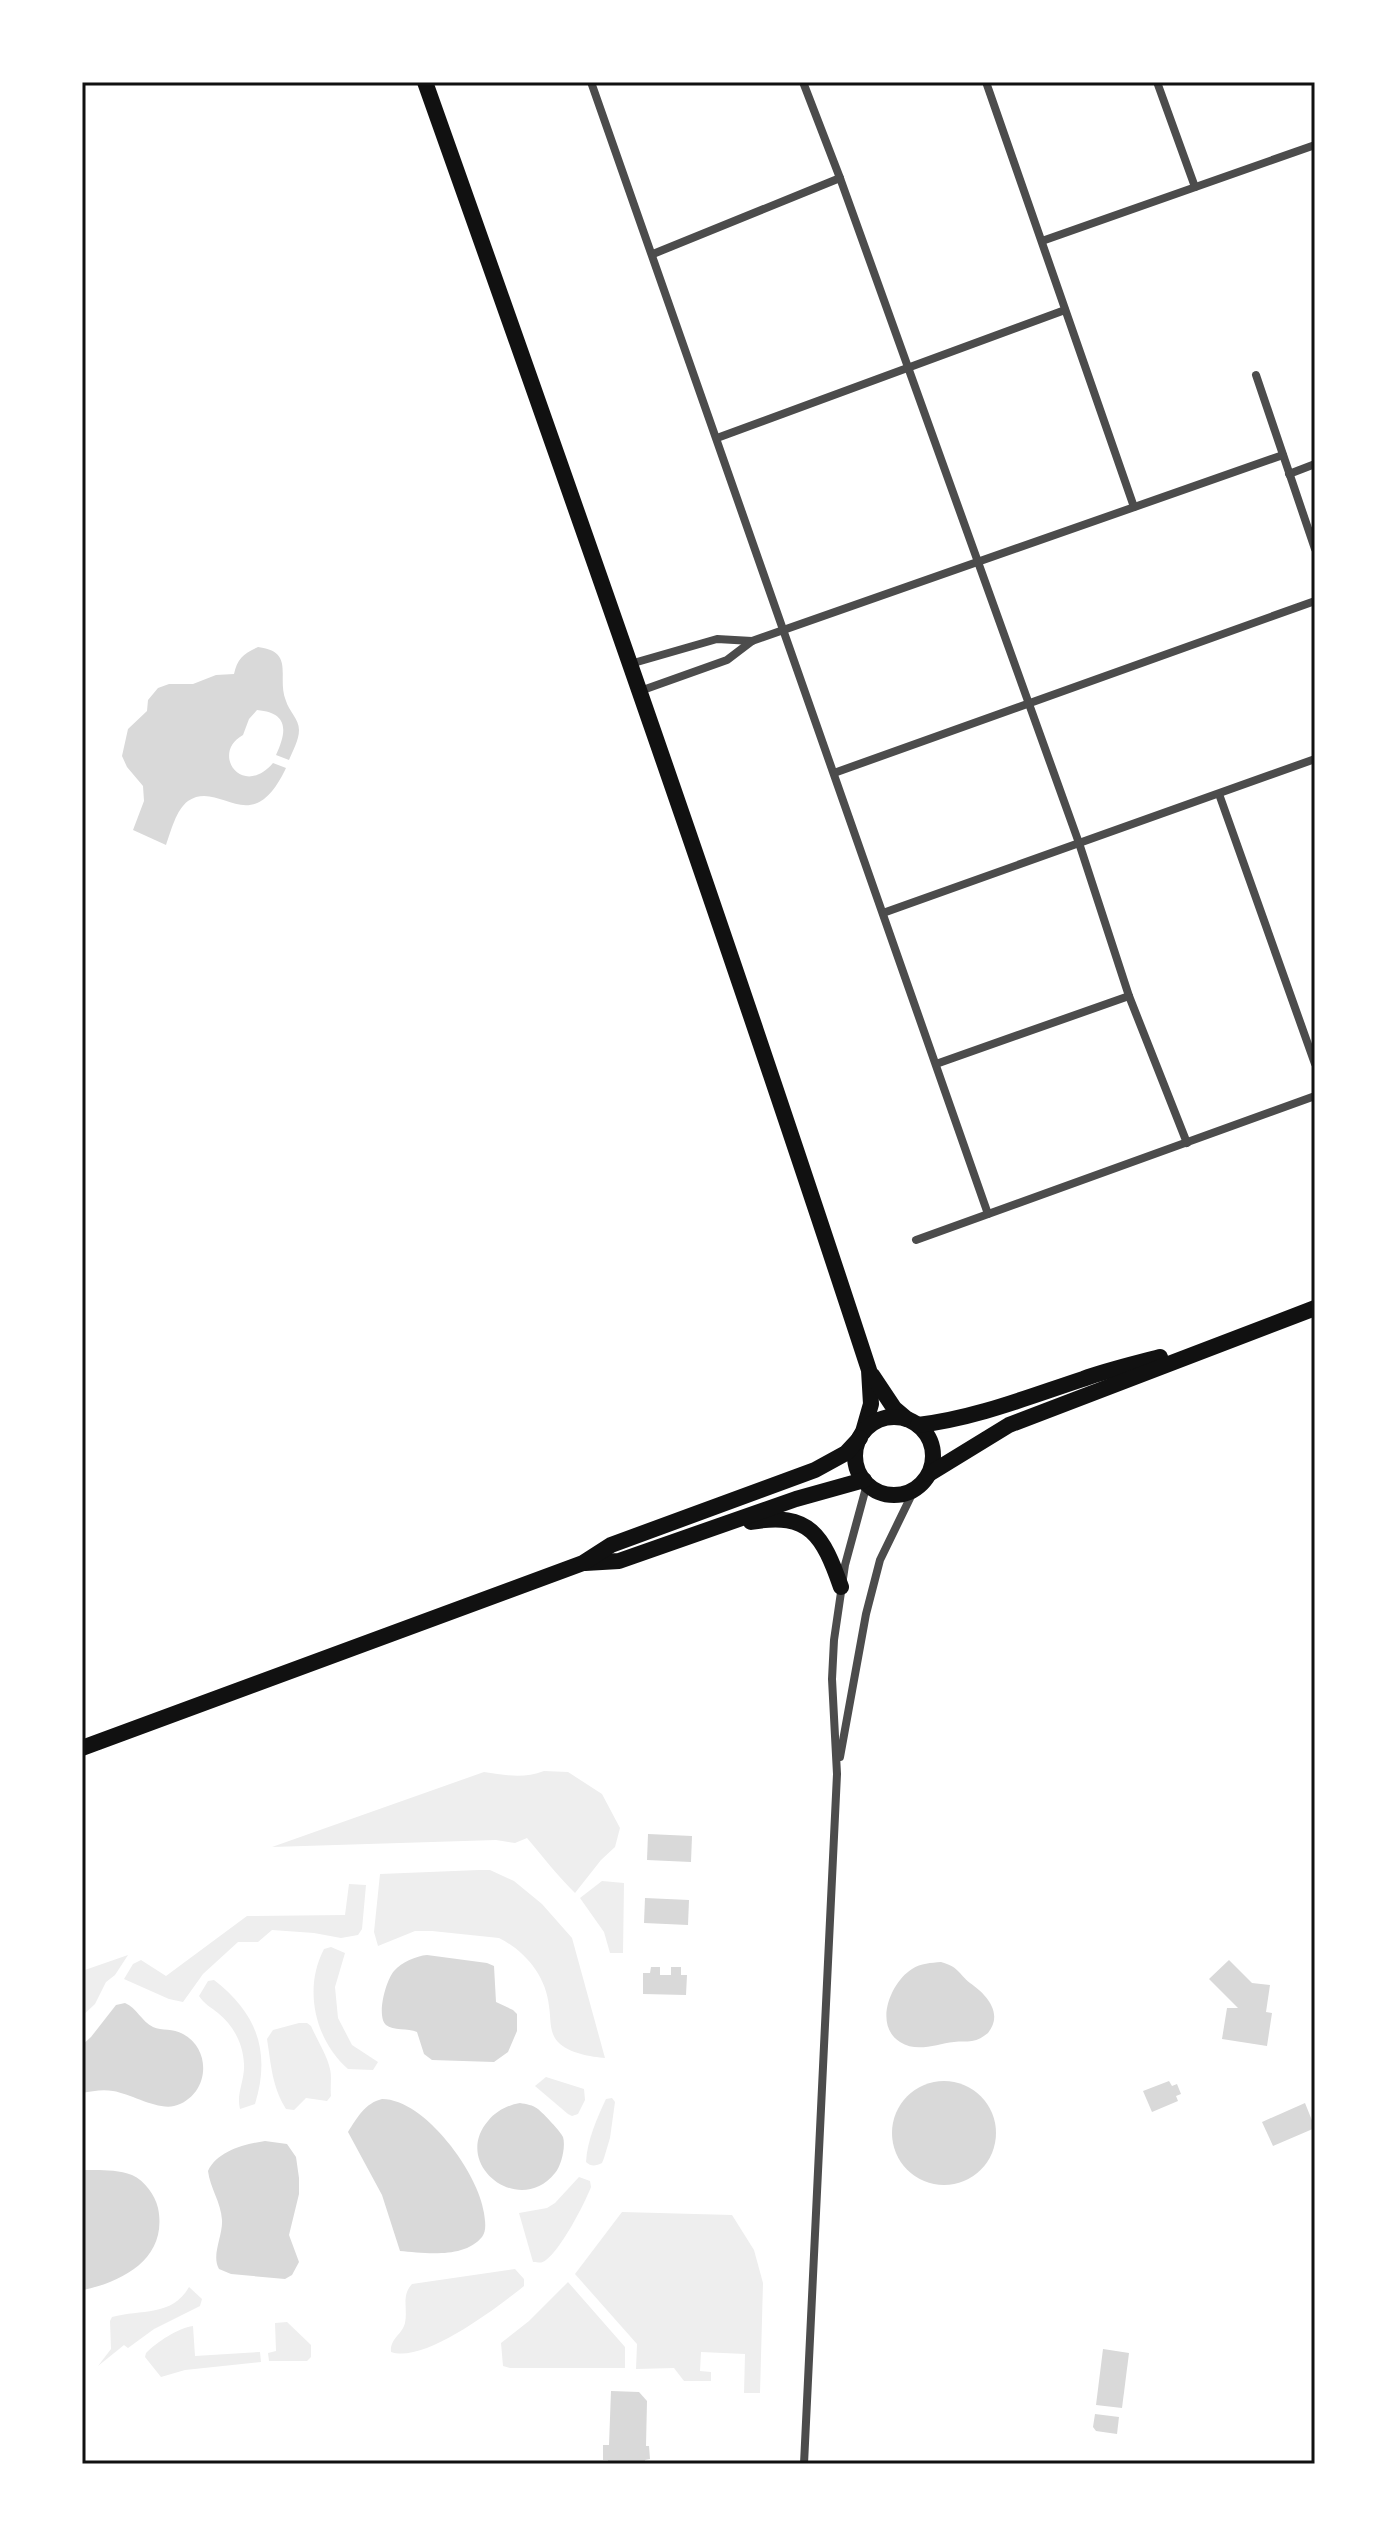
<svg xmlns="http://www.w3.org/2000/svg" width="1397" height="2546" viewBox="0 0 1397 2546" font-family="'Golos Text',sans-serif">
	<rect width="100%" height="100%" fill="#fff"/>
	<g fill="#eee">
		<path d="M544,1771L568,1772L602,1794L620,1828L615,1847L601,1860L575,1893C557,1875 543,1857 527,1838L515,1843L496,1840L272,1847L484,1772C505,1775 523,1779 544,1771Z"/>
		<path d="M479,1870H490L514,1881L542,1904L572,1938L605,2058C592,2057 568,2053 558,2042C549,2033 551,2018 549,2006C546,1976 525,1951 499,1938L432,1931H415L378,1946L374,1932L380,1874Z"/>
		<polygon points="602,1881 624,1883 623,1953 610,1953 604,1932 580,1898"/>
		<polygon points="349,1884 366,1885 362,1929 358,1935 341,1938 314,1933 272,1930 258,1942 238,1942 203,1974 183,2002 169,1999 124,1979 133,1964 141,1960 166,1976 247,1916 345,1915"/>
		<path d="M331,1947L345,1953L335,1987L338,2018L352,2045L378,2062L373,2070L348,2069C315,2040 303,1989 324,1949Z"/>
		<polygon points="128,1955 115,1975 106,1982 95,2004 82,2016 82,1971"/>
		<path d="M214,1980C257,2013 271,2052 255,2104L240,2109C236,2094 245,2080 244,2064C243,2044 234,2026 218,2013C212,2008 204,2004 199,1996L208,1981Z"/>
		<path d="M299,2023H307L311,2026C317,2040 327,2055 330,2069C332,2077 330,2087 331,2096L327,2101L306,2098L294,2110L286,2109C272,2087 271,2064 267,2039L273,2030Z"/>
		<polygon points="546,2077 584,2089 585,2100 578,2114 572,2116 568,2114 535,2086"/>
		<path d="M612,2098L615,2102L610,2138L604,2158L602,2163C596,2166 591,2167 586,2162C587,2141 597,2118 606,2099Z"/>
		<path d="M579,2177L590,2181L591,2187C584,2205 561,2249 546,2260C541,2264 539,2262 533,2262L519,2213L547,2208L555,2203Z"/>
		<polygon points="622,2212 732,2215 754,2250 763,2283 760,2393 744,2393 745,2354 701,2352 700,2371 711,2372 711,2381 684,2381 674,2368 636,2369 637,2344 575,2274"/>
		<path d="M515,2269L524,2279V2286C499,2306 424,2364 391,2352C390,2338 402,2335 405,2323C408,2308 401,2296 412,2284Z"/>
		<polygon points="568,2282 625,2347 625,2368 510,2368 503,2366 501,2343 529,2321"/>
		<path d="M189,2287L202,2299L200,2306L154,2329L128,2348L124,2345L98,2366L111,2349L110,2321L112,2317C141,2309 172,2317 189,2287Z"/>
		<polygon points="287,2322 311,2345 311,2357 307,2361 269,2361 268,2353 276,2351 275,2323"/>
		<path d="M193,2326L195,2356L260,2352L261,2362L185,2370L161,2377L145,2357L146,2353C157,2342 178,2328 193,2326Z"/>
	</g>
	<g fill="#d9d9d9">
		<path d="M258,647C296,652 276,677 286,701C289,711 299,719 299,730C299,740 293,750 289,760L276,755C287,731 289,713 257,710L249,719L243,735C210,753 242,799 273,763L286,768C251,842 221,779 188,801C176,810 171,831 166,845L133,830L144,801L143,786L127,767L122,756L128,729L147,711L148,700L158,688L169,684H193L216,675L234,674C237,659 244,653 258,647Z"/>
		<polygon points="648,1834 692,1836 691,1862 647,1860"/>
		<polygon points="645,1898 689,1900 688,1925 644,1923"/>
		<path d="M427,1955L487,1963L494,1966L496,2002L513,2010L517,2014V2031L508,2052L494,2062L432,2060L424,2054L417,2032C408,2028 393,2031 386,2025C376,2016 386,1980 394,1971C402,1962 416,1956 427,1955Z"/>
		<polygon points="1229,1960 1252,1983 1270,1985 1266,2012 1272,2013 1267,2046 1222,2039 1227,2008 1238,2008 1209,1979"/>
		<path d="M941,1962C959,1967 958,1973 970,1983C986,1994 1004,2013 988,2033C983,2037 978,2040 972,2041C966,2042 960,2041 954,2042C936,2044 917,2053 900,2042C873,2025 891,1982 912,1969C921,1963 931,1963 941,1962Z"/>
		<polygon points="651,1967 660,1967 660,1975 671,1975 671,1967 681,1967 681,1975 687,1975 686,1995 643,1994 643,1973 650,1973"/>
		<path d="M125,2003C137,2008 141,2021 153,2027C162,2031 173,2028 183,2034C214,2051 208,2097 174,2106C157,2110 131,2094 113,2091C103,2089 92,2091 82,2093V2045L91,2037L116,2005Z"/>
		<circle cx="944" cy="2133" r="52"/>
		<polygon points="1169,2081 1172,2086 1177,2084 1181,2094 1176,2096 1178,2101 1152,2112 1143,2091"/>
		<path d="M382,2099C425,2099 479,2174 484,2213C485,2221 487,2230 482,2237C464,2259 424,2253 400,2251L382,2195L348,2132C357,2118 365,2103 382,2099Z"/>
		<path d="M520,2103C526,2104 533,2105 538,2109C543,2113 561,2132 563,2137C566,2147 561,2166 555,2173C519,2218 451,2164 488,2121C496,2111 508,2105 520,2103Z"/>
		<polygon points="1305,2103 1315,2128 1273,2146 1262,2122"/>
		<path d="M265,2141L287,2144L296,2157L299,2178V2194L289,2235L299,2262L292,2275L285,2279L231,2274L219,2269C211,2255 223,2236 222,2220C221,2202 210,2188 208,2171C217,2151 245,2144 265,2141Z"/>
		<path d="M82,2170C98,2170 116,2169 132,2175C145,2181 155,2195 158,2208C168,2257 125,2281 83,2290Z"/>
		<polygon points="1103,2349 1129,2353 1122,2408 1096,2405"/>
		<polygon points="611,2391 639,2392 647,2401 646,2446 649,2446 650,2459 645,2460 645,2464 608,2464 608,2460 603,2460 603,2445 609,2445"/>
		<polygon points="1095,2414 1119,2417 1117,2434 1096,2431 1093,2427"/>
	</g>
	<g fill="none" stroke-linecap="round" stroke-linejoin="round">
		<g stroke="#4c4c4c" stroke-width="8">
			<polyline points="591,82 988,1214"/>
			<polyline points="803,82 840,178 1079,843 1129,996 1187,1143"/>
			<polyline points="986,82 1134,507"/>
			<polyline points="1157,82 1195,187"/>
			<polyline points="1042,241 1315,145"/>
			<polyline points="653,254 840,178"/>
			<polyline points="1256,375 1315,549"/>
			<polyline points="717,438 1065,310"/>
			<polyline points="1289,474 1315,464"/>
			<polyline points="630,664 717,639 752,641"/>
			<polyline points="640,691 727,660 752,641 1283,455"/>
			<polyline points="834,773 1315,601"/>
			<polyline points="1219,794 1315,1064"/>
			<polyline points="883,913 1315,759"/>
			<polyline points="936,1064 1129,996"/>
			<polyline points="916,1240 1315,1096"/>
			<polyline points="840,1757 866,1614 880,1560 914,1490"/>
			<polyline points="804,2464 837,1774 832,1679 834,1640 845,1565 867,1484"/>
		</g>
		<g stroke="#111" stroke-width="16">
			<path d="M425,82C577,510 728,939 869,1370L871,1404L863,1432"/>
			<polyline points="872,1375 894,1408 907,1419"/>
			<circle cx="894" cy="1456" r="39"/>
			<path d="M918,1425C976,1418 1028,1397 1083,1379C1108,1370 1134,1364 1160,1357"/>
			<polyline points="929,1474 1009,1425 1315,1308"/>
			<path d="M751,1522C810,1511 823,1536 841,1587"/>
			<polyline points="585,1563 619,1561 796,1499 864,1480"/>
			<polyline points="82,1748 583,1563 611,1545 815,1470 846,1453 860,1438"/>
		</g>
	</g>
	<rect width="1397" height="2546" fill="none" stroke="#ffffff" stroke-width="168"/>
	<rect x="84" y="84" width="1229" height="2378" fill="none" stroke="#111" stroke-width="3"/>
</svg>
